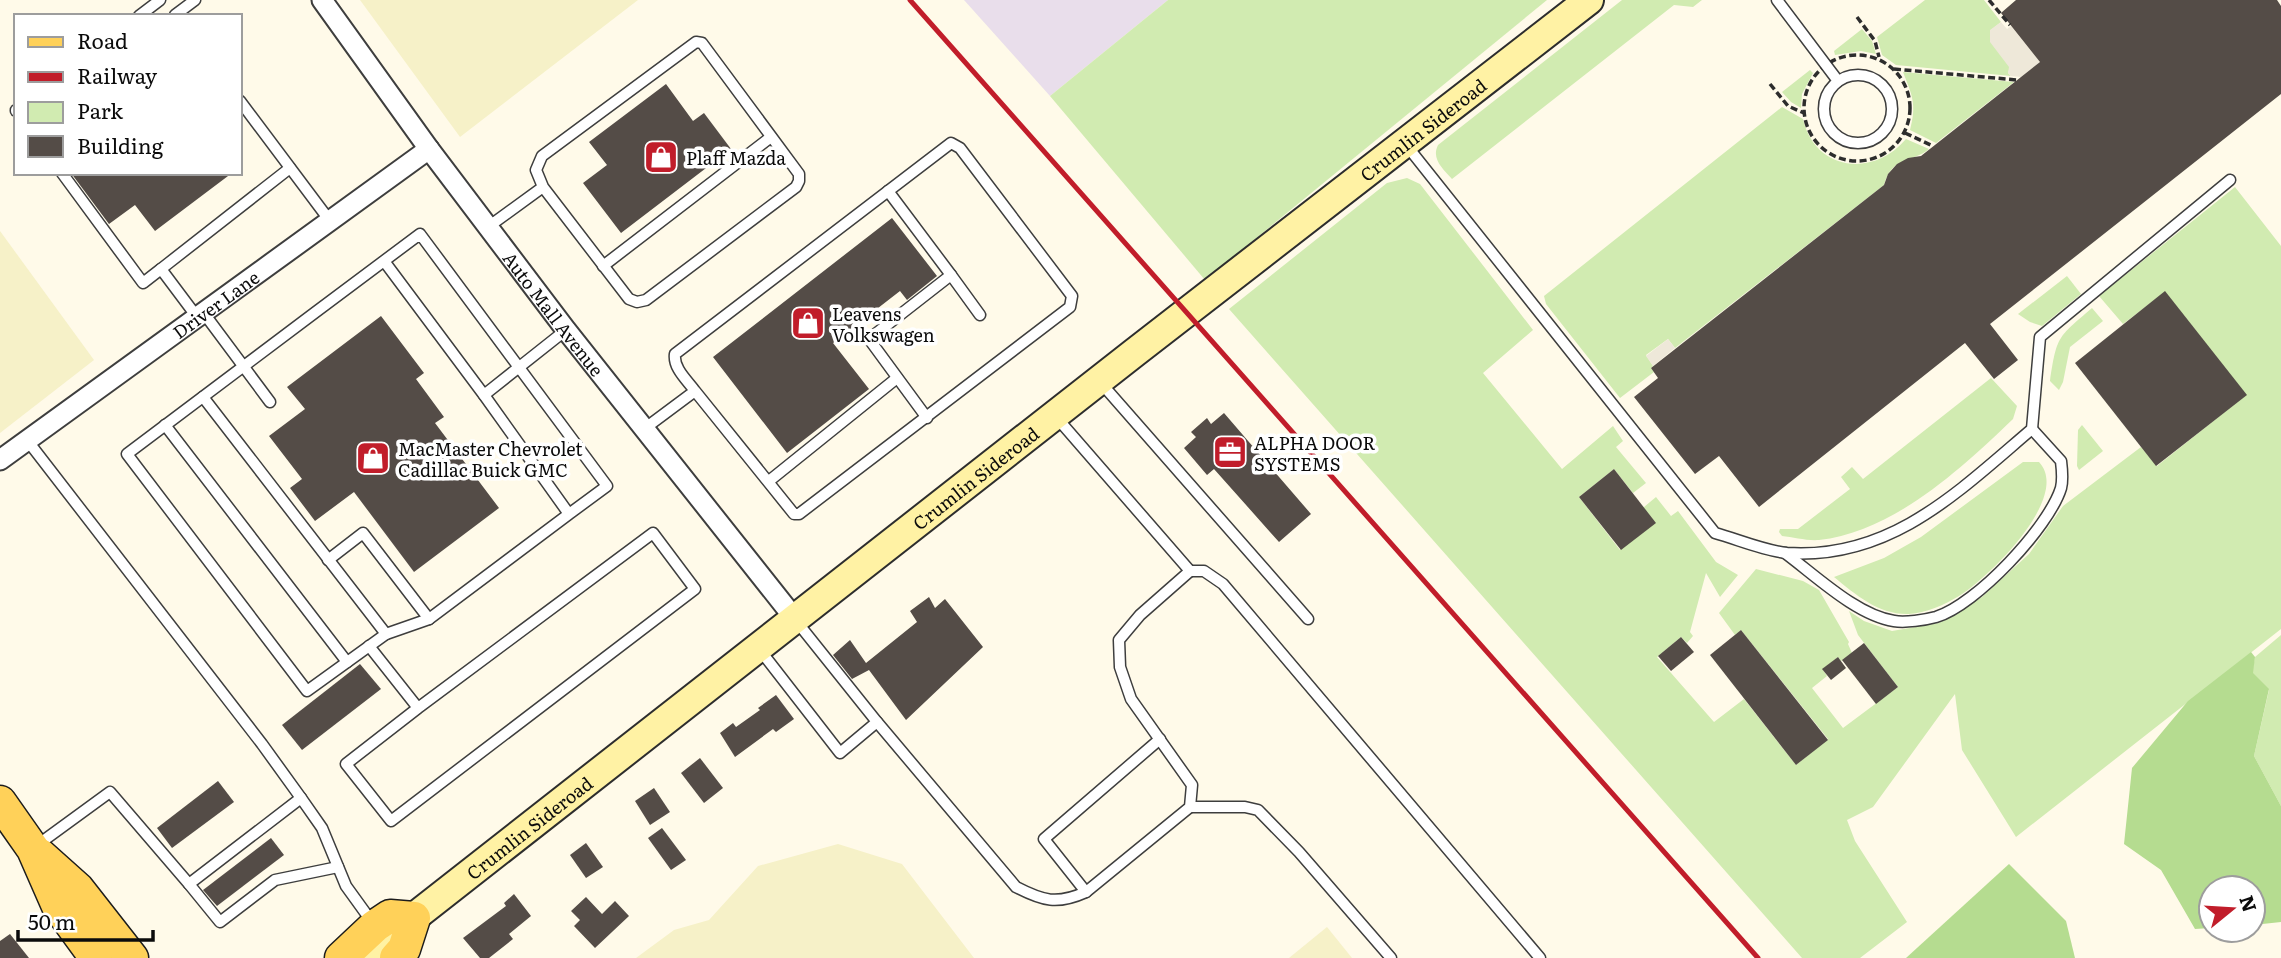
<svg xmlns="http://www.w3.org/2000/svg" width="2281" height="958" viewBox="0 0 2281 958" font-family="Literata,serif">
	<rect width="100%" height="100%" fill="#fffae9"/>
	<polygon fill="#e9deeb" points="964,0 1168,0 1050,96"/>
	<g fill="#f6f1c8">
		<polygon points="360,0 638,0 460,137"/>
		<polygon points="0,231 94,360 0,433"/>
		<polygon points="838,844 902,864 974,958 636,958 674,930 709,920 758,866"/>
		<polygon points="1327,927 1352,958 1289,958"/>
	</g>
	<g fill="#d1ebb1">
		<polygon points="1168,0 1547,0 1205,280 1050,96"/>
		<path d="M1622,0H1702L1693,7L1674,5L1452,179C1443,169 1431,159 1438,145Z"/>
		<polygon points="1925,0 1984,0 2001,22 1991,30 2010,67 2008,73 2011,76 1896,65 1882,55 1877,37"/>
		<polygon points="1862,29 1872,41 1876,54 1861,51 1835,55 1834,51"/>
		<polygon points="1810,70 1813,73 1802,94 1801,108 1791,102 1782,92"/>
		<path d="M1903,72L2014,82L1936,143L1910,130C1917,104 1912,95 1903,72Z"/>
		<path d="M1782,107L1803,119C1815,171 1873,178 1906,139L1929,149C1912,163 1892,156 1884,185L1675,348L1668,339L1646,355L1653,366L1651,368L1654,372L1620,398L1546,304L1544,296Z"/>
		<polygon points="1407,178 1420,184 1533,330 1483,373 1562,469 1613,426 1623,441 1616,447 1646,483 1633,493 1614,469 1579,497 1620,550 1644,507 1656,497 1671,516 1678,511 1716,562 1738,575 1720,597 1706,573 1690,632 1693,636 1687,643 1681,637 1657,657 1714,722 1744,699 1796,765 1828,739 1741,630 1735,635 1719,613 1756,569 1803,581 1819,590 1849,642 1848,644 1852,653 1841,661 1838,657 1823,670 1827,676 1812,688 1843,728 1898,687 1858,635 1849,611 1864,621 1892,631 1939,623 1982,597 2029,554 2063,506 2141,447 2157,466 2246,395 2165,292 2123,324 2099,296 2235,187 2281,246 2281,629 2016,837 1962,750 1955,694 1873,807 1847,820 1855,841 1907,922 1860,958 1802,958 1229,309 1387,183"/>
		<polygon points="2067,276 2081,294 2042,326 2030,322 2018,314"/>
		<path d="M2092,308L2103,321L2070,347L2063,382L2059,390L2050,381C2057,336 2057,338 2092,308Z"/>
		<path d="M1991,378L2017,406L2013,419C1961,469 1893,532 1819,540C1807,541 1793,537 1782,536L1779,532L1780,529H1798L1850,489L1841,477L1852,467L1863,479Z"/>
		<polygon points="2082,425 2103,451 2079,470 2077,466 2078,430"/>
		<path d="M2023,462H2039C2072,497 1988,578 1959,596C1944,605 1926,613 1909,614C1879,615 1856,595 1834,577L1884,558L1921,537Z"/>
		<polygon points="2281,635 2281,806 2254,756 2269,690 2252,673 2255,657"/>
	</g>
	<g fill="#b5dc90">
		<polygon points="2251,652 2255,657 2253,673 2269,689 2254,756 2281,806 2281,922 2253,925 2253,888 2211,888 2211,928 2195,929 2161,870 2124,844 2132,768 2188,701"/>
		<polygon points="2009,864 2066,921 2075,958 1906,958"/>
	</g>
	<g fill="#eee8d9">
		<polygon points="2001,22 2007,29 2011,26 2040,62 2021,77 2011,76 2008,73 2009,67 1990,42 1990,30"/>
		<polygon points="1668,339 1675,348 1653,366 1646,356"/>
	</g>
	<g fill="#544c47">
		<polygon points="2016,0 2277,0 2281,6 2281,94 1990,324 2018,360 1994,379 1965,343 1759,507 1719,456 1695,474 1634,397 1658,378 1651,368 1884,185 1888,174 1897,164 1908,158 1921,156 2040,62 2001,13"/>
		<polygon points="666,84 693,121 704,113 731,149 621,233 583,183 607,165 589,142"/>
		<polygon points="71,173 232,173 155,231 135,205 109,224"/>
		<polygon points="892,218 937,276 907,300 900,291 833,343 869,389 787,453 713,357"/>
		<polygon points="2165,291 2247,395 2156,466 2075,363"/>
		<polygon points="381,316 424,373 416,379 444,417 435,423 499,508 414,572 354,492 315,521 290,488 302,479 269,436 305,409 287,387"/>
		<polygon points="1224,413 1311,514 1279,542 1214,469 1207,475 1184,448 1196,437 1191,432 1207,418 1211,424"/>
		<polygon points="1614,469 1656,523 1621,550 1579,497"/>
		<polygon points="929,597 935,608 945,599 983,647 906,720 869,670 852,679 833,655 850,640 866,663 917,622 910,611"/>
		<polygon points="1741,630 1828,740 1796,765 1710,655"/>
		<polygon points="1681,637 1694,652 1671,671 1658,656"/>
		<polygon points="1864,643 1898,687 1876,704 1842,660"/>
		<polygon points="1838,657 1846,668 1831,680 1822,669"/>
		<polygon points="360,664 381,689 302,750 282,725"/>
		<polygon points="776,695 794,719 776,732 773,729 735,757 720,733 733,723 736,727 760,710 758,708"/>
		<polygon points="700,758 723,788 704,803 681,773"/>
		<polygon points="218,781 234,802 172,848 157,828"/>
		<polygon points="654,788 670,812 650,825 635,801"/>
		<polygon points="662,828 686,860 671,870 648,838"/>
		<polygon points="271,838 284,855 217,906 203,890"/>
		<polygon points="586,843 603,867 586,878 570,855"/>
		<polygon points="514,894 531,916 509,934 513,939 489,958 480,958 463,938 506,906 504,903"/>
		<polygon points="586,897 602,914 615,901 629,916 595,948 574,926 580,920 571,911"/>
		<polygon points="10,934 29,958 0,958 0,941"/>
	</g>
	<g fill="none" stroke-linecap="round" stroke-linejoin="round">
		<g stroke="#3e3e3e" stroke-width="13">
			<g id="lane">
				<polyline points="1777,0 1838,81"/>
				<polyline points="175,15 195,0"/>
				<polyline points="139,16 160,0"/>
				<circle cx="1858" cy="109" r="34"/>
				<polyline points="240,101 330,221"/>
				<polyline points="16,110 16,111"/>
				<path d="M1407,146L1715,533C1737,539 1765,551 1787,553C1891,560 1959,491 2032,429L2040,337L2230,180"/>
				<polyline points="62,173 143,283 161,269 197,317"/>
				<polyline points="888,191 951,275 869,339 927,418"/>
				<polyline points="488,227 543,187 536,170 542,156 696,42 702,43 799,174 799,181 796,187 646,300 637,302 629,299 543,187"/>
				<path d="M384,261L484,395L569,514L429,619L386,634L307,691L127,454C225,380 322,307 420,234L607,486L569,514"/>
				<polyline points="603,266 771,137"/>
				<polyline points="161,269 290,168"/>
				<polyline points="951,275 980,315"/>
				<polyline points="203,312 270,402"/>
				<polyline points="1101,383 1308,619"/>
				<polyline points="484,395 566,330"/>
				<polyline points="203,397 386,634"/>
				<polyline points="165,425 347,662"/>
				<path d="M644,429L695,391C687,380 673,368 675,354L951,143L960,148L1072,296L1070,307L799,514H794L695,391"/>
				<polyline points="27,440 262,744 301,798 322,828 346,886 372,922"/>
				<polyline points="769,481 897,378"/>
				<path d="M1785,553C1815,575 1856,615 1894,621C1905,623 1925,620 1936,617C1976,605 2049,527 2061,488C2063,480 2062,469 2061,461L2032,429"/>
				<polyline points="328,560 363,533 429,619"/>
				<polyline points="1190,571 1204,571 1223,584 1540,958"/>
				<polyline points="369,646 418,708 346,764 391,821 695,589 653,533 418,708"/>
				<polyline points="760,650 840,753 877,722 797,622"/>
				<path d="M877,722L1016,887C1043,901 1057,905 1086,892L1190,807L1192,785L1131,699L1120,667L1119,640L1140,615L1190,571L1057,418"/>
				<polyline points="301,798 189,884 220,922 275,880 338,867"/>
				<polyline points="1190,807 1245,807 1258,810 1299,852 1391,958"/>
				<polyline points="36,846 110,792 189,884"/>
				<polyline points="1086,892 1044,839 1160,739"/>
			</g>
		</g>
		<g stroke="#3e3e3e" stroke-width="23">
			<g id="street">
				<path id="s1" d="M322,0L429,149L566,330L795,619"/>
				<path id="s2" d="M0,460L429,149"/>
			</g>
		</g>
		<g stroke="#2d2d2d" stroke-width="32">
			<g id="secondary">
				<path id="s3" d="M362,958L1134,353L1589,0"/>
			</g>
		</g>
		<g stroke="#1c1c1c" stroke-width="35">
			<g id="primary">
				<polyline points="0,802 33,849 58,906 96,958"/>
				<polyline points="40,855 78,889 132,958"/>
				<polyline points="341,958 375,926 390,916 414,918 404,949 396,958"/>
			</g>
		</g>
		<g stroke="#2d2d2d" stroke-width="3.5" stroke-dasharray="7 3.5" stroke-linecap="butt">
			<polyline points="1989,0 2010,25"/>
			<polyline points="1857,17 1875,41 1879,57"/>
			<circle cx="1857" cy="108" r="53"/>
			<polyline points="1894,69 2017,80"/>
			<polyline points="1770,84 1788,106 1804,113"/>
			<polyline points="1905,133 1933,146"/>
		</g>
		<use href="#lane" stroke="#fff" stroke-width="10"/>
		<use href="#street" stroke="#fff" stroke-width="19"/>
		<use href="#secondary" stroke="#fff2a4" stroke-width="28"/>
		<use href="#primary" stroke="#ffd159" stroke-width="32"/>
		<polyline stroke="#c11d2a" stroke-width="5" points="910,0 1758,958"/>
	</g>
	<defs>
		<g id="shop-square" transform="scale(1.75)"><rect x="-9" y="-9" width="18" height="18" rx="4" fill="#c11d2a" stroke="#fff"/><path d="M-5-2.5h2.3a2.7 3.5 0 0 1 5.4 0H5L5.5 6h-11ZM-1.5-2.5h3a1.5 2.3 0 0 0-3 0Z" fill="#fff"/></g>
		<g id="office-square" transform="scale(1.75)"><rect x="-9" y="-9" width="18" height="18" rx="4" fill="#c11d2a" stroke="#fff"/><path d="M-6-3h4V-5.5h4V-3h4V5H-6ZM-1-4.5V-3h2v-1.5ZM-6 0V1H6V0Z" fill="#fff"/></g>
	</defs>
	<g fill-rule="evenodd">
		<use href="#shop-square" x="661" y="157"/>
		<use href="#shop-square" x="808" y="323"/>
		<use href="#office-square" x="1230" y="452"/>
		<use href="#shop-square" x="373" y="458"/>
	</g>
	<g text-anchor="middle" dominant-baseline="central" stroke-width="7" stroke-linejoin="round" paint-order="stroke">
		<g font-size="18" fill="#0b0b0b" stroke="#fff">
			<text stroke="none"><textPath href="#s3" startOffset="1346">Crumlin Sideroad</textPath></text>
			<text stroke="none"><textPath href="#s2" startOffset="266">Driver Lane</textPath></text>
			<text stroke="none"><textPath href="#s1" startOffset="390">Auto Mall Avenue</textPath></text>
			<text stroke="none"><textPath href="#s3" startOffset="779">Crumlin Sideroad</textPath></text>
			<text stroke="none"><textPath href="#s3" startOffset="212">Crumlin Sideroad</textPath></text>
		</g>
		<g font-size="18" fill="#0b0b0b" stroke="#fff" text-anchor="start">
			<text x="686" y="157">Plaff Mazda</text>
			<text x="832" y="313">Leavens<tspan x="832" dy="21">Volkswagen</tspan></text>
			<text x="1254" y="442">ALPHA DOOR<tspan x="1254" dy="21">SYSTEMS</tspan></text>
			<text x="398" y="448">MacMaster Chevrolet<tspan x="398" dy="21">Cadillac Buick GMC</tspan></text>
		</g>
	</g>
	<rect x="14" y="14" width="228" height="161" fill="#ffffff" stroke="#9d9d9d" stroke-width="2"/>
	<rect x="28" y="37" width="35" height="10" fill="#ffd159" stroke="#9d9d9d" stroke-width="2"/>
	<text x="77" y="49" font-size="21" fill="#0b0b0b">Road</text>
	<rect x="28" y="72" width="35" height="10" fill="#c11d2a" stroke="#9d9d9d" stroke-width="2"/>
	<text x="77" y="84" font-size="21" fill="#0b0b0b">Railway</text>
	<rect x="28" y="102" width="35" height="21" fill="#d1ebb1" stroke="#9d9d9d" stroke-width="2"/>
	<text x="77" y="119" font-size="21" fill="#0b0b0b">Park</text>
	<rect x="28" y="136" width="35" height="21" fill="#544c47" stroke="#9d9d9d" stroke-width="2"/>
	<text x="77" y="154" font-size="21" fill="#0b0b0b">Building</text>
	<g transform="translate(2232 909) rotate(72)"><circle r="33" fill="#ffffff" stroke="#9d9d9d" stroke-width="2"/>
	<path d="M0-5L12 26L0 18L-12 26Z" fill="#c11d2a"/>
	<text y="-10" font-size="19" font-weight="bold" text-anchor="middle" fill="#0b0b0b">N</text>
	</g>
	<path d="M18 930v10h135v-10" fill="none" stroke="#0b0b0b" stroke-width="3.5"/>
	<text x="28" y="930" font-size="21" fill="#0b0b0b" stroke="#ffffff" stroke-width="5" paint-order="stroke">50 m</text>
</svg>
